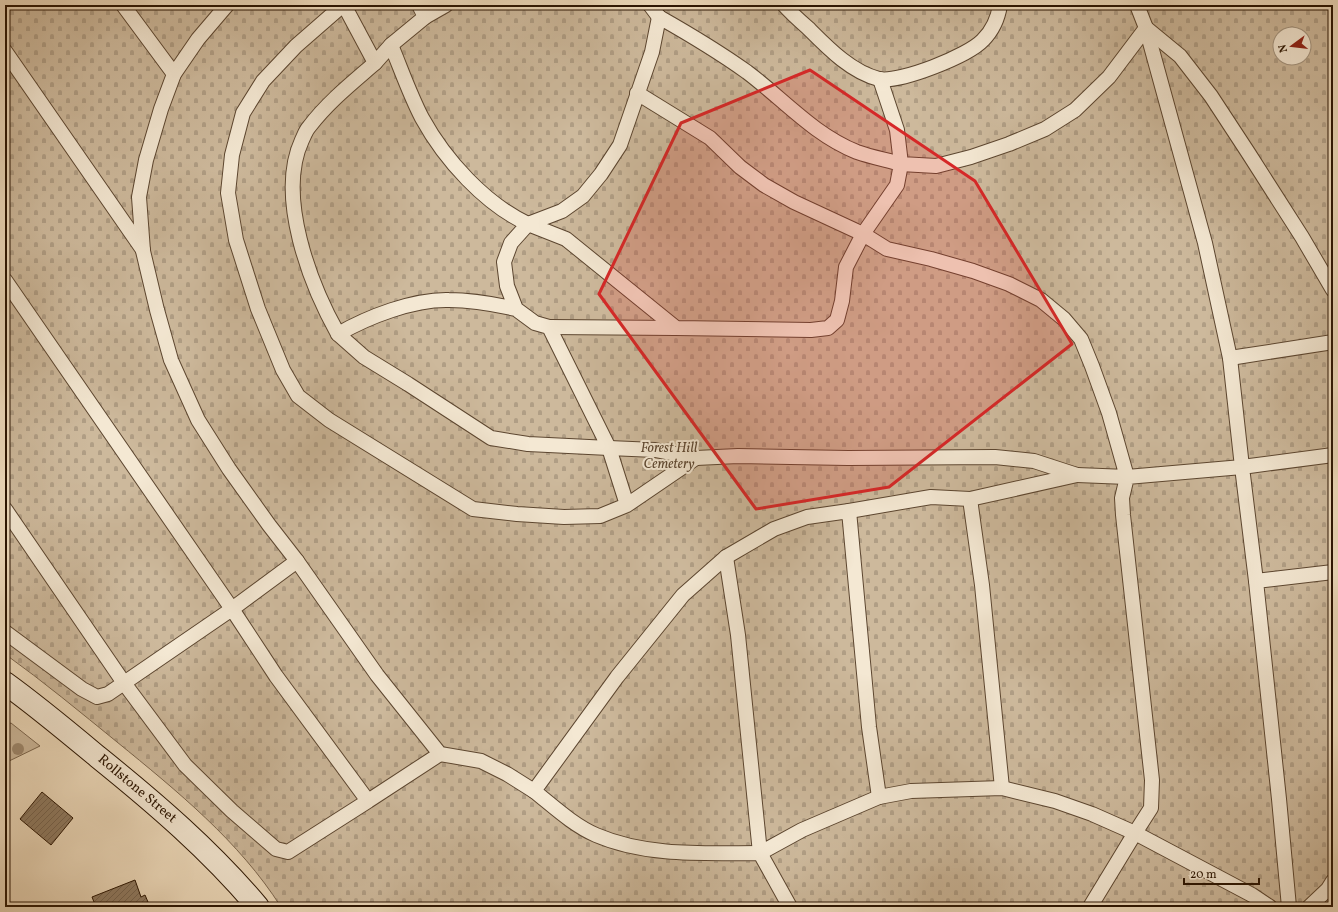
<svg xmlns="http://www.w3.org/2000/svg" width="1338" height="912" viewBox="0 0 1338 912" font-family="Vollkorn,serif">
	<defs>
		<pattern id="cemetery-stones" width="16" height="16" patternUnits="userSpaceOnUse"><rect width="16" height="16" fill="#cdb99c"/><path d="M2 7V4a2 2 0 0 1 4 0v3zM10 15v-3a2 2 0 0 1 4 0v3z" fill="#b09e85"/></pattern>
		<pattern id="building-hatch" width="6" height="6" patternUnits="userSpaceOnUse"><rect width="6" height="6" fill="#907c63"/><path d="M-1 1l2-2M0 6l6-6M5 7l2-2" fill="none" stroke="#76644f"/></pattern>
	</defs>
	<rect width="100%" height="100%" fill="#eedbbc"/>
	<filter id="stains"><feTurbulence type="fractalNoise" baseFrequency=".005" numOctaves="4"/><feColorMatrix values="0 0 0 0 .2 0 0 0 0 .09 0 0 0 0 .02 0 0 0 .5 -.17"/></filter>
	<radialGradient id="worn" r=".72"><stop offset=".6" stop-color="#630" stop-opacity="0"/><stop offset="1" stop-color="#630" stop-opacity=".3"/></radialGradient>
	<polygon fill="#cdb99c" stroke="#7c674f" points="11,723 40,746 5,763 5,725"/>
	<path fill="url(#cemetery-stones)" stroke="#7c674f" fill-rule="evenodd" d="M5,5H1333V907H281C239,841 177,791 117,742C80,712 44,682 5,654ZM1280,34H1304V58H1280Z"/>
	<g fill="url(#building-hatch)" stroke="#2b1502">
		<polygon points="42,792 73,818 51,845 20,819"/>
		<polygon points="135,880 141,897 145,895 148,902 144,903 145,907 96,907 92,897"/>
	</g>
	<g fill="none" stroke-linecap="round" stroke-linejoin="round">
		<g stroke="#5c4630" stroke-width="16">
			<g id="lane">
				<polyline points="123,5 174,74"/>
				<polyline points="227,5 198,39 174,74 161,109 146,160 139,197 143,251 157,310 171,360 198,420 229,469 269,525 297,561 377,675 440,754 481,761 507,774 534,791"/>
				<polyline points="343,5 296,46 263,81 243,113 232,155 228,193 236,240 258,309 283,370 298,396 329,420 473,509 517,514 564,517 600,516 627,505 696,458 655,450 609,448 627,505"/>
				<path d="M344,5L375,63L391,45C401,69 410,95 422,118C445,160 485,204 528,224L511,243L504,262L507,286L516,309L535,323L549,327L609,448L528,444L491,438L408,384L364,357L338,334C368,317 413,299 449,300C472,300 494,304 516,309"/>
				<polyline points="419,5 425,17 446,5"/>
				<polyline points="650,5 659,17"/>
				<path d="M784,5C791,13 800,21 808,28C828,48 851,72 879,79C900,83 968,56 983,40C992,31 998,18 1000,5"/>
				<polyline points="1137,5 1146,28 1205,243 1230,358 1242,467 1127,477 1122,498 1123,515 1152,780 1151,808 1135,833 1252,895 1270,907"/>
				<polyline points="391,45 425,17"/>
				<polyline points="5,51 143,250"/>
				<polyline points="880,79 897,130 901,164 936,166 971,157 1009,144 1045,129 1075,110 1109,77 1146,28 1180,56 1211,96 1249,154 1302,237 1333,290"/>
				<path d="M637,93L710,138L740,167L764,185L794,202L863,234L897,185L901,164C887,160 871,157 857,152C814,135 783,99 747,72C719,52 689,34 659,17L652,52L620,145L601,174L583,196L562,211L528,224L566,239L676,328L811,330L828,328L837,320L842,301L846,267L863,234L887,249L931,259L973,271L1009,284L1041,300L1064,319L1081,339L1092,366L1109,413L1127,477L1077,475"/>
				<polyline points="5,280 232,609 297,561"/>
				<polyline points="549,327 676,328"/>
				<path d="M338,334C310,284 276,196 302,140C304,136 306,130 309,127C328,102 352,83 375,63"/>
				<polyline points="1230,358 1333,342"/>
				<polyline points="696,458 738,456 848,458 995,457 1034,461 1077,475 970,499"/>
				<polyline points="5,509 124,683 108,694 97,697 82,689 5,632"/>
				<polyline points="849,511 931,497 970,499 982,585 1002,788"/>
				<polyline points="726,557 738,635 760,853 802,830 879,797"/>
				<polyline points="1256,581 1242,467 1333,455"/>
				<polyline points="368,801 288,852 276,849 232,811 185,765 124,683 232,609 276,676 368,801 440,754"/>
				<path d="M790,907L760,853C706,853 647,857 596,835C573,825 553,806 534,791L617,677L683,595L726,557L774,529L807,517L849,511L869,727L879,797L911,791L1002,788L1055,801L1092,814L1135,833L1090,907"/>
				<polyline points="1289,907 1279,799 1256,581 1333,572"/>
				<polyline points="1309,907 1328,889 1333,881"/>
			</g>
		</g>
		<g stroke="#2b1502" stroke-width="24">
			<path id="secondary" d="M5,683C37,706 68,732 98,757C155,803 210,850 258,907"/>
		</g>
		<use href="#lane" stroke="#f4e8d3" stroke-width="14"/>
		<use href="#secondary" stroke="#f4e8d3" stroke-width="22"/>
	</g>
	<circle fill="#9e896f" cx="18" cy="749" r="6"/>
	<path fill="#d62828" fill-opacity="0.2" stroke="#d62828" stroke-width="3" stroke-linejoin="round" d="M810,70L975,181L1072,344L889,487L756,509L599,294L681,123Z"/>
	<g text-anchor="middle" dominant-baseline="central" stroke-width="4" stroke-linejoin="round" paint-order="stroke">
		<g font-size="14" font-style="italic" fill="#5c4630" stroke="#f4e8d3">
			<text x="669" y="448">Forest Hill<tspan x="669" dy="16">Cemetery</tspan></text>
		</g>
		<g font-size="14" fill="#2b1502" stroke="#f4e8d3">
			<text transform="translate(137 789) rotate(40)">Rollstone Street</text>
		</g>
	</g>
	<rect width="1338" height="912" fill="none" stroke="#eedbbc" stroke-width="20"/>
	<rect x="6" y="6" width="1326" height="900" fill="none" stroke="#2b1502" stroke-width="2"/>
	<rect x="10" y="10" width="1318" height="892" fill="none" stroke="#2b1502"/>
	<g transform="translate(1292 46) rotate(255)"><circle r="19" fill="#f4e8d3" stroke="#a4947f"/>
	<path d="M0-3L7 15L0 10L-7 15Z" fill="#8f2418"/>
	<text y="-6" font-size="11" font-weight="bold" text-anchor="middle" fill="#2b1502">N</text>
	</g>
	<path d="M1184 878v6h75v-6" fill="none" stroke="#2b1502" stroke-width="2"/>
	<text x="1190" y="878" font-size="12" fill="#2b1502" stroke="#f4e8d3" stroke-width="3" paint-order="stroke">20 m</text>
	<rect width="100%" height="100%" filter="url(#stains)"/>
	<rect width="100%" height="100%" fill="url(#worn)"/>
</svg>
